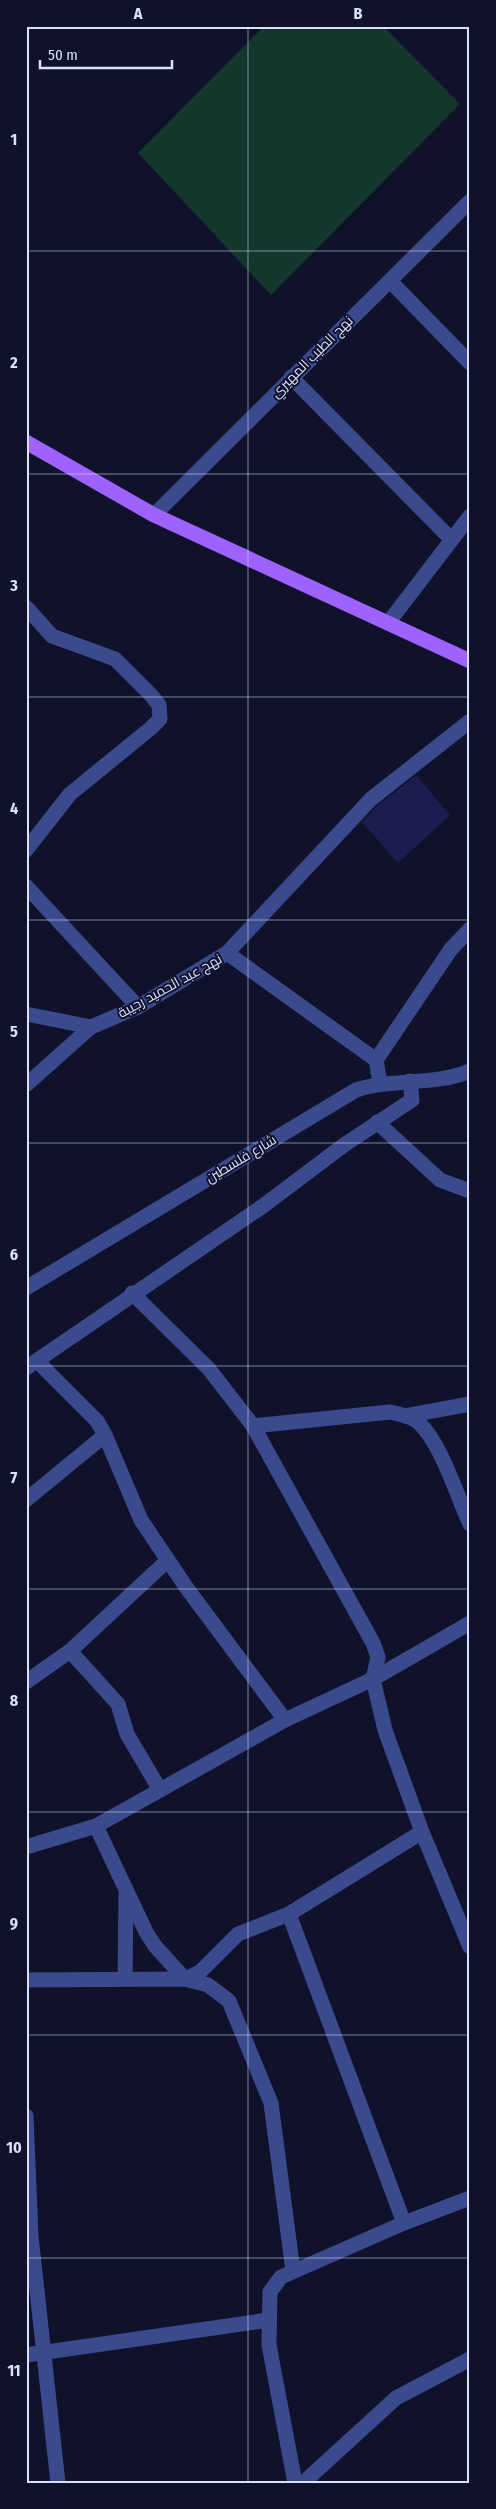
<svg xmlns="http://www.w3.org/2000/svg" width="496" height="2509" viewBox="0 0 496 2509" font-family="'Fira Sans Condensed',Cairo,sans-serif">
	<rect width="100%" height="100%" fill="#10122c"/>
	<polygon fill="#13362d" points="264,26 383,26 460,104 271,295 138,153"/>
	<polygon fill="#1c1d4e" points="416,775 450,815 398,863 362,822 377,806"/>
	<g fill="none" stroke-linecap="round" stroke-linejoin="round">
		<g stroke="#3a4a8c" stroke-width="15">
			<polyline points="390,281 470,363"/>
			<polyline points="291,377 451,539"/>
			<polyline points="154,515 470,201"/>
			<polyline points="26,607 52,636 115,659 151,695 159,705 160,719 151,728 70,794 26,850"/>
			<polyline points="388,623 470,516"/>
			<polyline points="26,886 138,1007"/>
			<polyline points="26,1014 91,1027 138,1007 227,953"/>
			<polyline points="376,1060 451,949 470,929"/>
			<polyline points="380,1083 376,1060 227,953 371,799 470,721"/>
			<polyline points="26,1085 91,1027"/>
			<polyline points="377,1122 440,1180 470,1191"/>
			<path d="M26,1288L356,1090C393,1078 434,1086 470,1071"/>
			<polyline points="132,1293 209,1369 253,1426 373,1643 378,1657 373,1679 385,1730 422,1832 470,1947"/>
			<polyline points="37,1361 97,1421 105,1435 141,1520 186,1587 285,1720"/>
			<polyline points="26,1368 263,1206 344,1145 412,1100 410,1081"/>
			<polyline points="405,1416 470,1404"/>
			<path d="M253,1426L390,1412C399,1414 412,1416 419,1423C441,1443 457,1496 470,1524"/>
			<polyline points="26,1500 105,1435"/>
			<polyline points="70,1651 118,1704 127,1734 160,1790"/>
			<polyline points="26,1682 70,1651 168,1560"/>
			<polyline points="96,1826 146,1932 155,1946 185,1979"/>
			<polyline points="26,1847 96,1826 285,1720 373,1679 470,1623"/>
			<polyline points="289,1914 404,2223"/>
			<polyline points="125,1978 126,1894"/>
			<polyline points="185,1979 200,1972 238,1934 289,1914 422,1832"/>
			<polyline points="26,1980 185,1979 208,1985 229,2001 271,2103 293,2271"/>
			<polyline points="26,2116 31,2236 58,2483"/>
			<polyline points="26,2355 269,2320"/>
			<polyline points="295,2483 269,2345 270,2292 281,2277 404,2223 470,2198"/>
			<polyline points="303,2483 396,2398 470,2359"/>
		</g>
		<polyline stroke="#9f62ff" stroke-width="15" points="26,442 154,515 470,661"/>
	</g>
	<path fill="none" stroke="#dbe0ff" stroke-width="1" stroke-opacity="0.55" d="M248,26V2483M26,251H470M26,474H470M26,697H470M26,920H470M26,1143H470M26,1366H470M26,1589H470M26,1812H470M26,2035H470M26,2258H470"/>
	<g text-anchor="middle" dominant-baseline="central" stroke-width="4" stroke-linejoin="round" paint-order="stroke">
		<g font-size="14" fill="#dbe0ff" stroke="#10122c">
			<text transform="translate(312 357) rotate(-45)">نهج الطيب المهيري</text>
			<text transform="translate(170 986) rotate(-29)">نهج عبد الحميد رجيبة</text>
			<text transform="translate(241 1159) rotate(-31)">شارع فلسطين</text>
		</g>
	</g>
	<rect width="496" height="2509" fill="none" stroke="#10122c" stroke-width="55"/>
	<path d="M40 60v8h132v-8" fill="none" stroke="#dbe0ff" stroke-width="2.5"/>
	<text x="48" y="60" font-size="15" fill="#dbe0ff" stroke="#10122c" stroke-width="4" paint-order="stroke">50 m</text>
	<rect x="28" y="28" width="440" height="2454" fill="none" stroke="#dbe0ff" stroke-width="2"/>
	<g font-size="16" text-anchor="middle" font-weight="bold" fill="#dbe0ff">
		<text x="138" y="19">A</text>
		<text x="358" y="19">B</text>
		<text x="14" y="145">1</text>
		<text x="14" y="368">2</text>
		<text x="14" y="591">3</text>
		<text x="14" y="814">4</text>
		<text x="14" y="1037">5</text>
		<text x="14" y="1260">6</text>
		<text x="14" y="1483">7</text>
		<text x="14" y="1706">8</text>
		<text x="14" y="1929">9</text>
		<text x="14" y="2153">10</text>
		<text x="14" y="2376">11</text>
	</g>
</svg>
